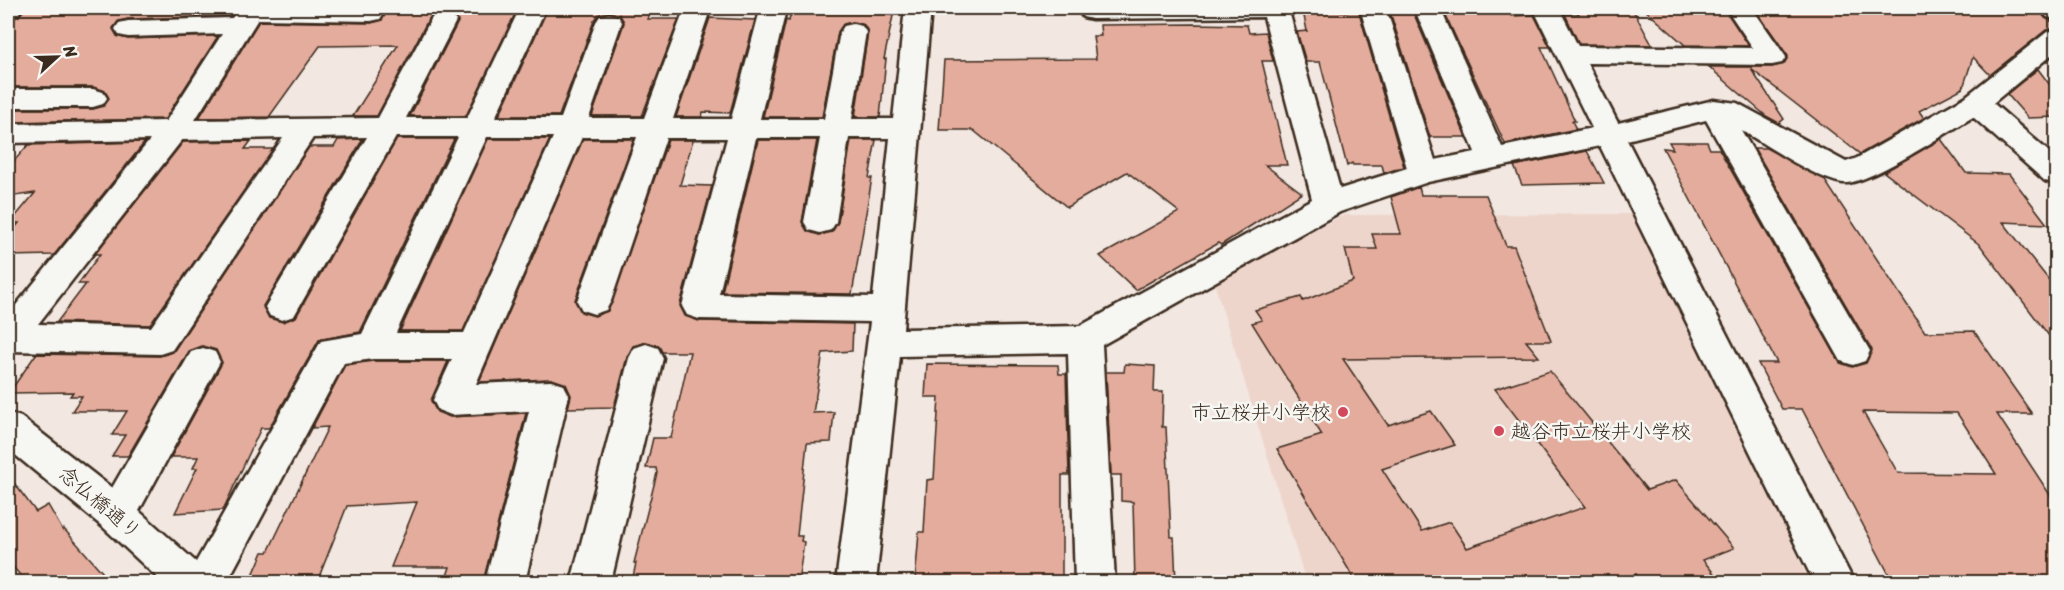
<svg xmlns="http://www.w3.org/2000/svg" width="2064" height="590" viewBox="0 0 2064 590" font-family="Sriracha,'Klee One',sans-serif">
	<rect width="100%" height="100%" fill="#f2e7e1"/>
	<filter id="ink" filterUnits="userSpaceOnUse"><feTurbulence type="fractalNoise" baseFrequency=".0167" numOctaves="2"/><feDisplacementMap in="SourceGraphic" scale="12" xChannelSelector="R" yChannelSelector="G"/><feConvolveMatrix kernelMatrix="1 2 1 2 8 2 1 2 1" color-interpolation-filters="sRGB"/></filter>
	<g filter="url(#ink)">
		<polygon fill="#eed5cc" points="1638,214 1810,582 1306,582 1213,279 1344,215"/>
		<g fill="#e4ac9c" stroke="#3b2a1e" stroke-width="1.5" fill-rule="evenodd">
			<polygon points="25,8 237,8 231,16 128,19 119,21 113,28 117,36 128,39 218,36 165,119 8,122 8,109 93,109 104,106 109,99 105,91 93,87 8,87 8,21 19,16"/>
			<polygon points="382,8 518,8 466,116 410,116 458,22 454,14 443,11 434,13 428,20 377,116 353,116 398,45 320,46 269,117 199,118 259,21 371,23 382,20 386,13"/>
			<polygon points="548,8 651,8 648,19 679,19 642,116 592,116 624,23 620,15 609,12 600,14 594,21 559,116 499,116"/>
			<polygon points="1459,8 1492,8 1494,10 1509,10 1512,16 1534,15 1550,47 1541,47 1575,121 1572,121 1576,129 1505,144 1444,12 1461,12"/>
			<polygon points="1575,8 1632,8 1652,45 1579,44 1565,14 1579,14"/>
			<polygon points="1643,8 1724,8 1749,46 1685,45"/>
			<polygon points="1754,8 2011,8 2016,12 2040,11 2045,18 2056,24 2056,28 2046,30 1990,75 1973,57 1963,88 1919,111 1924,118 1860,154 1751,69 1784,119 1779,123 1766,116 1709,67 1772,67 1784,64 1788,56"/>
			<polygon points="894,11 884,59 886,59 880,117 855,117 868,32 864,25 853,22 844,24 838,32 822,117 763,117 786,20 789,21 791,12"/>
			<polygon points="1303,11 1359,12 1404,167 1384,173 1382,165 1353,165 1352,163 1347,166 1320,62 1306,62 1297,32 1307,31"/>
			<polygon points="1390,12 1413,12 1466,137 1430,137"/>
			<polygon points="710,18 755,20 730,113 703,112 702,117 676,117"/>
			<polygon points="1194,24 1247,25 1249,33 1266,32 1273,61 1262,61 1287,165 1265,165 1302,193 1221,245 1218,243 1136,290 1100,256 1179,212 1127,172 1067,207 973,130 939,130 944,60 1096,59 1093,36 1101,36 1100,25"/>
			<polygon points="2038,69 2056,93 2056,117 2028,118 2007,94"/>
			<polygon points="363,139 263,306 269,318 283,322 296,317 397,139 454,139 360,332 319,340 269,428 261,428 223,510 175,513 197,468 193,468 198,457 171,457 222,363 216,350 202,346 189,351 128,456 112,456 125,435 112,435 127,411 72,411 82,396 70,396 73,392 9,393 36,354 160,356 173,352 309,147 334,147 338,140"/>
			<polygon points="488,139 550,139 463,331 400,331"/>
			<polygon points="583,139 634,139 575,300 581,312 595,316 608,311 668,140 693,140 680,185 712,186 680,305 685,316 699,321 853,324 852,351 823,353 813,413 834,412 831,442 807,443 797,536 802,536 801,541 804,542 798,582 632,582 636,563 634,563 657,473 656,468 646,468 653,438 671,438 690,352 662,352 659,346 647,342 633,346 627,357 614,407 568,408 571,396 566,384 552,379 479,382"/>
			<polygon points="1941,139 1966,173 2009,174 2047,224 2003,222 2056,289 2056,345 1980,245 1884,172"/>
			<polygon points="758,140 817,140 802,222 807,231 819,235 832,232 838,222 851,140 876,140 869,178 872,178 852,294 722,292"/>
			<polygon points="251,141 245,149 273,149 150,325 57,322 86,284 78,284 100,254 95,254 183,142"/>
			<polygon points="145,142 54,255 8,256 8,236 19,223 10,223 35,193 8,197 8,168 28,145"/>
			<path d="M1669,142H1707L1710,149H1719L1840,363L1852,367L1866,363L1872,350L1754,148H1766L1824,179L1925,332L1974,331L2032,414H1997L2056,504V582H1893L1802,409H1782L1758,363H1777L1663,148L1673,149ZM1863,412L1957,413L1996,474L1898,473Z"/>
			<polygon points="1587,151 1604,183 1522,185 1514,166"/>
			<polygon points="1419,187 1421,195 1486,195 1506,246 1514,246 1551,341 1526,341 1539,357 1343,359 1388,425 1431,411 1455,445 1382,469 1422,531 1450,522 1467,548 1585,507 1495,389 1550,371 1647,490 1676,480 1734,548 1703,560 1721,582 1643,582 1636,574 1614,582 1356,582 1277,449 1322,435 1252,323 1262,320 1255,310 1301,297 1303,301 1353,281 1345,249 1377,249 1372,234 1401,234 1391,197"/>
			<polygon points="373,361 448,361 431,401 437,412 450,417 526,413 483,582 445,582 450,567 391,567 417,502 347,506 317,582 250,582 263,552 268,552 328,427 312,428 345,365"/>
			<polygon points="927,364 1058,365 1059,374 1066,374 1069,475 1062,475 1062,582 915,582 919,532 924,532 927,480 934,479 939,397 925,397"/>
			<polygon points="1125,364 1155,366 1154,392 1163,392 1162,427 1166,427 1171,537 1174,537 1176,582 1135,582 1133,502 1121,501 1121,475 1111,475 1106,372 1124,372"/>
			<polygon points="8,475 36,512 48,505 63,531 64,529 111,582 26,582 8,561"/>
		</g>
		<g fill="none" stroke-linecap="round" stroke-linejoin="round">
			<g stroke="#3b2a1e" stroke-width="5">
				<g id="minor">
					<polygon points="8,8 23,8 17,15 8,18"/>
					<path d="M239,8H380L384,13L380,19L371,21L258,19L195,120L378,118L430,21L434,15L443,13L452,15L456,21L406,118H467L520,8H546L495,118H561L596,22L600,16L609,14L618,16L622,22L589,118H644L683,13L687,8H705L709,13L673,119H731L759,14L763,8H777L785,14L760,119H824L840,32L844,26L853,24L862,26L866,32L852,119H893L905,8H931L903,329L1080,326L1312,199L1264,17L1092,19L1083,17L1079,11L1081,8H1288L1340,189L1407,168L1360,8H1386L1435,160L1475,152L1415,10L1417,8H1439L1441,10L1502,147L1592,128L1533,8H1559L1578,46L1753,48L1726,8H1752L1786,57L1782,63L1772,65L1587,63L1618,123L1714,100L1737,103L1846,162L1857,158L1965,97L2047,32L2056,30V51L1993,103L2056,158V184L2045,181L1973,117C1949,131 1867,186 1843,183C1813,178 1767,145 1741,130L1870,351L1865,361L1853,365L1841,361L1706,120L1627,140L1854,582H1814L1600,146L1428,182L1340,212L1102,345L1115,582H1075L1068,353L900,356L876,582H836L870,322L699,319L687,315L682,306L727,138H666L611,301L606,310L594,314L582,310L577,301L637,137H582L476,384L551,381L564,385L569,395L525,582H485L529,411L451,415L438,410L433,400L452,359H373L344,363L227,582H162L103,527L8,449V413L21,417L112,488L191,352L203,348L215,352L220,362L139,511L196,562L321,341L362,334L458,137H396L294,316L282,320L270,316L265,307L367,137L313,138L172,350L160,354L8,351V315L150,140L8,143V124L166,121L222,34L128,37L119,35L115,29L119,23L128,21L232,18ZM487,137H553L464,333H396ZM283,138L151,327L38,324L182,140ZM756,138H820L804,222L809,230L820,233L831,230L836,222L849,138H890L873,297L719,294Z"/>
					<polygon points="2040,8 2056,8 2056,19 2047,17"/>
					<polygon points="8,89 93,89 103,92 107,98 103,104 93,107 8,107"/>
					<polygon points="646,344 658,348 663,358 611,582 571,582 629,358 634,348"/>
				</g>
			</g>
			<use href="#minor" fill="#f6f6f2" fill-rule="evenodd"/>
		</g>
	</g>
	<g fill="#d1495b" stroke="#f6f6f2" stroke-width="2">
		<circle cx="1343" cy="412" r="6"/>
		<circle cx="1499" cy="431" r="6"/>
	</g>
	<g text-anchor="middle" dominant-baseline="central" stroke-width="5" stroke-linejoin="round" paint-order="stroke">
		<g font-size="20" fill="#3b2a1e" stroke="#f6f6f2" text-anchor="end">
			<text x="1331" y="412">市立桜井小学校</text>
			<text x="1511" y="431" text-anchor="start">越谷市立桜井小学校</text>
		</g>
		<g font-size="20" fill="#3b2a1e" stroke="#f6f6f2">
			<text transform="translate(100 503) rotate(40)">念仏橋通り</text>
		</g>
	</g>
	<rect width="2064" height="590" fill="none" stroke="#f6f6f2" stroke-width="30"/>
	<rect x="15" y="15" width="2034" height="560" fill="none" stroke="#3b2a1e" stroke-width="2" filter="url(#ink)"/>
	<g transform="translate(57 57) rotate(68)" stroke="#f6f6f2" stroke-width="4.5" paint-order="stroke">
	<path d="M0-4.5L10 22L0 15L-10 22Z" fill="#3b2a1e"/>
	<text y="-9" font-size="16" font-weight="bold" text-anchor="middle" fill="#3b2a1e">N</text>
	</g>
</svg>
